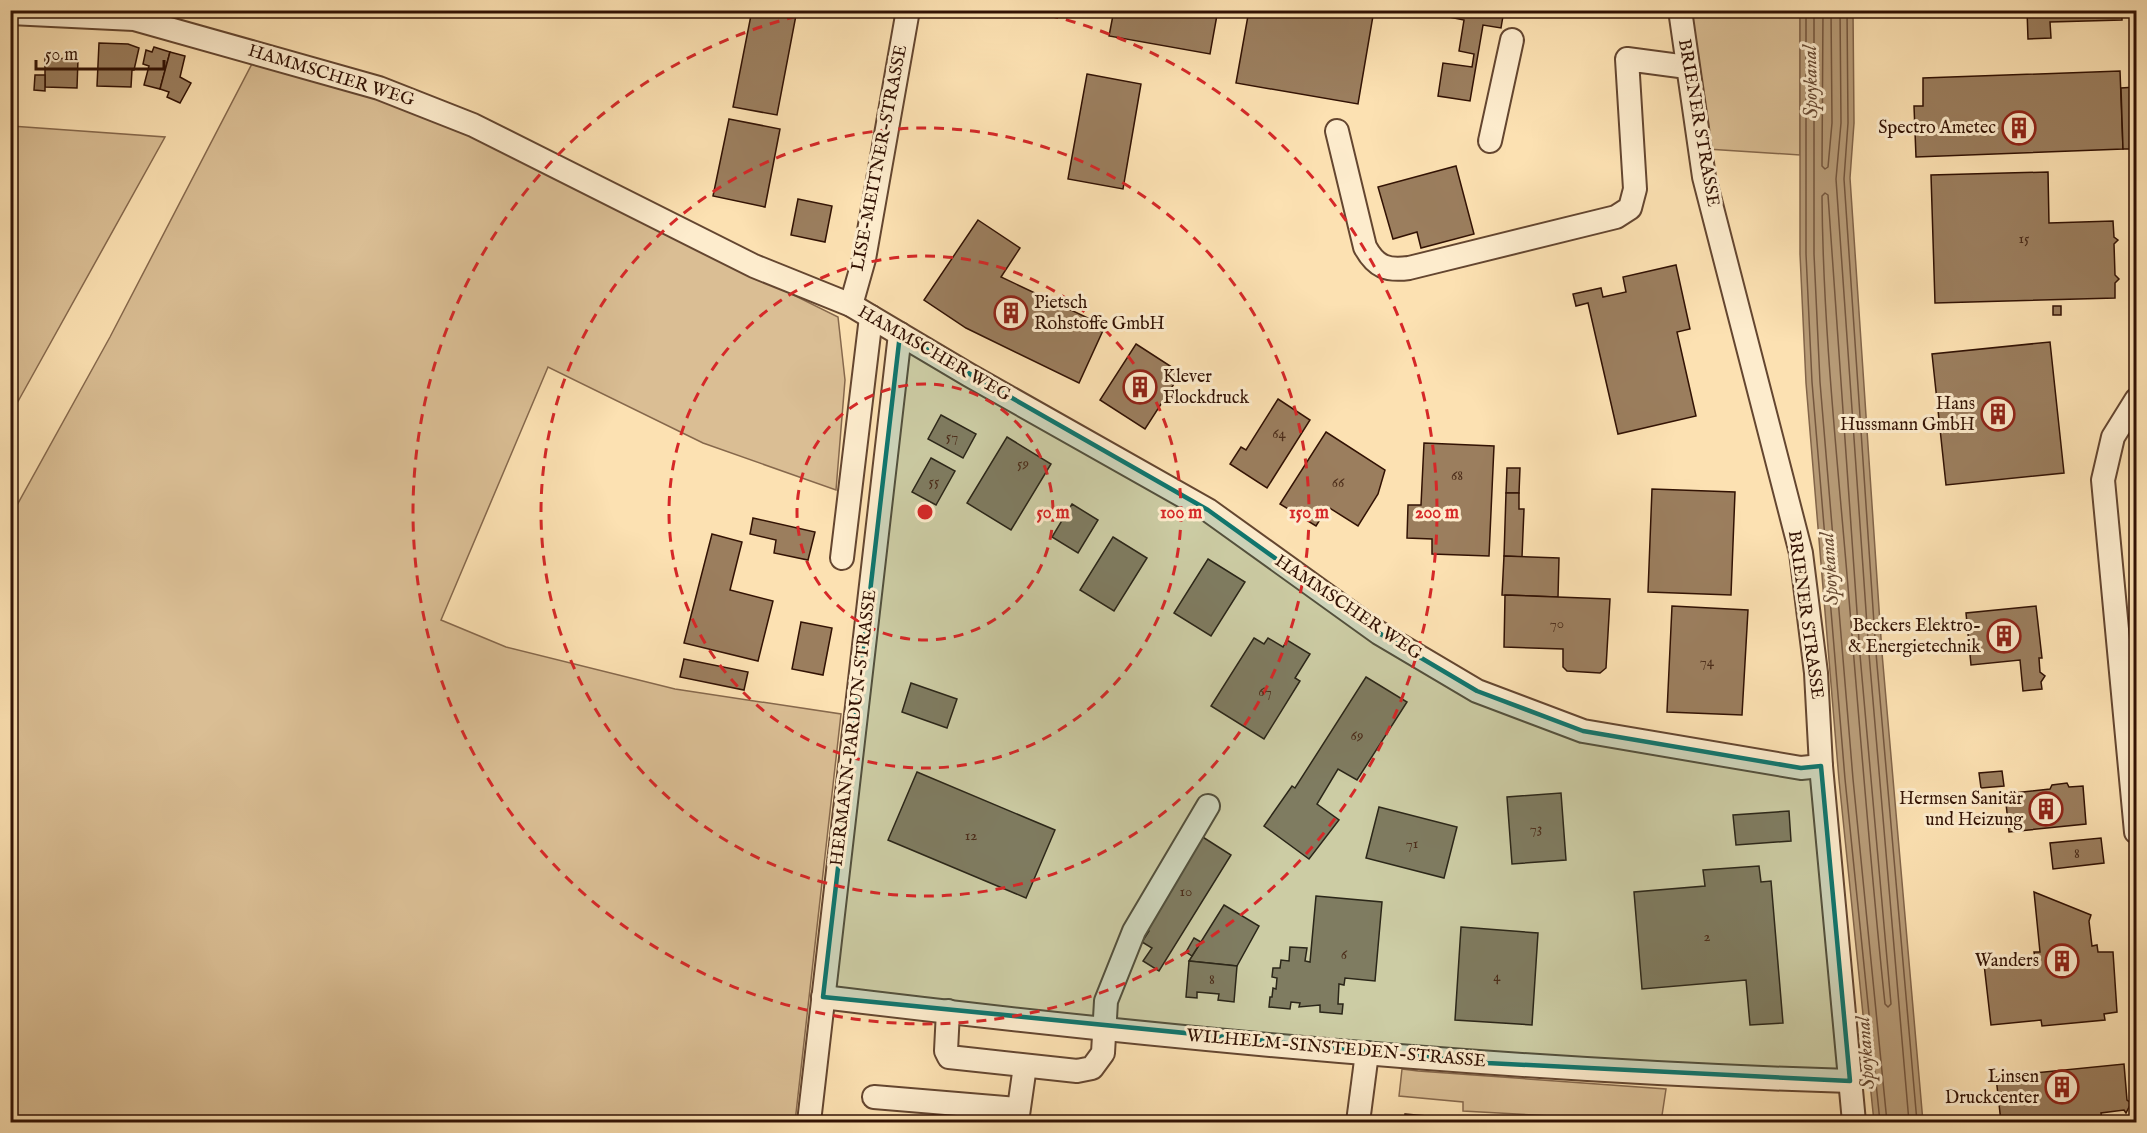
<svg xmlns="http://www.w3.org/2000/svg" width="2147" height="1133" viewBox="0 0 2147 1133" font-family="'IM FELL English',serif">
	<rect width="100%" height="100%" fill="#fce1b2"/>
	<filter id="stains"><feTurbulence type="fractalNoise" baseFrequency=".00333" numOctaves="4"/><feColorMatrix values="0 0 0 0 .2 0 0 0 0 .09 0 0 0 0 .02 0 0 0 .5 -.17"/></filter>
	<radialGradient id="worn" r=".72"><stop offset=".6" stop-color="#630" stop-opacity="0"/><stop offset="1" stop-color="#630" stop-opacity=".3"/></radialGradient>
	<g fill="#dabe94" stroke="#86684c" stroke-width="1.5">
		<polygon points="1688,11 1800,11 1800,155 1707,149"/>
		<polygon points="254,60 427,114 838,317 845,380 836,490 703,443 548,367 441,620 506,647 675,689 841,714 795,1122 11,1122 11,516 110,337"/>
		<polygon points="11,126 165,137 11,414 10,126"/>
		<polygon points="1402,1069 1418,1071 1666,1089 1661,1122 1463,1111 1463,1102 1399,1096"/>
	</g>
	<polygon fill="#b79b77" stroke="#826449" stroke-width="1.5" points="1800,11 1853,11 1854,123 1850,178 1882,653 1923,1122 1874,1122 1839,780 1806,383 1800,254"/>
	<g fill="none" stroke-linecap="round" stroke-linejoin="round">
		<g stroke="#74563e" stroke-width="1.5">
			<polyline points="1806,10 1806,254 1812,382 1845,779 1880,1122"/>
			<polyline points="1814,10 1814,254 1820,382 1853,779 1887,1122"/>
			<polyline points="1823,10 1822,166 1825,169 1828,167 1832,123 1831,10"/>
			<polyline points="1840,10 1841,123 1836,179 1869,654 1909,1122"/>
			<polyline points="1847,10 1848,123 1844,179 1876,653 1917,1122"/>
			<path d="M1825,193L1828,195L1860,655L1891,1004L1888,1007L1885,1004C1871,873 1861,743 1850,611C1839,473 1823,335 1822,196Z"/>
		</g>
	</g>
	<g fill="#9b7e5e" stroke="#321204" stroke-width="1.5">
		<polygon points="752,10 797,10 777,115 733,107"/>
		<polygon points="1114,10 1192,10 1217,15 1210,54 1109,36"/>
		<polygon points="1249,10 1374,10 1358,104 1236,83"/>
		<polygon points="1504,10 1501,28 1483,25 1470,101 1438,96 1443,63 1472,67 1474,54 1459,51 1464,20 1414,10"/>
		<polygon points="2027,10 2122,10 2122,20 2050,22 2051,38 2028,39"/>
		<polygon points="99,43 128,44 139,48 134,70 132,70 131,87 97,86"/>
		<polygon points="154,47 170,52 160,89 144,85 149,66 143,64 146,50 152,52"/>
		<polygon points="170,52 185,56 180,77 191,83 180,103 167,97 169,92 160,89"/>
		<polygon points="45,58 78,59 77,88 45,87"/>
		<polygon points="2120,71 2123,149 1916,157 1914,106 1923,106 1923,78"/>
		<polygon points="1087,74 1141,84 1123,189 1068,179"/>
		<polygon points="35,75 45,75 45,91 34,90"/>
		<polygon points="2136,87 2136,149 2123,149 2121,88"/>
		<polygon points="729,119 780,129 765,207 713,196"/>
		<polygon points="1456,166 1474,234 1421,248 1417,232 1393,239 1378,187"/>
		<polygon points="2048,172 2049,223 2113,221 2114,237 2118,240 2114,244 2115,275 2119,279 2115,283 2115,298 1935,303 1931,175"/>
		<polygon points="798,199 832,206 825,242 791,235"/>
		<polygon points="978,220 1020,248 1001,277 1105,326 1079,383 966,328 924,300"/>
		<polygon points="1676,265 1690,329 1677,332 1696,416 1618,434 1588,303 1576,306 1573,294 1601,288 1603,297 1626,292 1623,277"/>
		<rect x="2053" y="306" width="8" height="9"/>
		<polygon points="2050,342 2064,473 1946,485 1932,354"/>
		<polygon points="1136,344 1181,373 1145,429 1100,400"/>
		<polygon points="1278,399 1310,420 1267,488 1230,464 1241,447 1246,450"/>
		<polygon points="941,415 976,434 963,458 928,439"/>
		<polygon points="1326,432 1385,470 1378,494 1358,526 1328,507 1316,526 1280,504"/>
		<polygon points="1007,437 1051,464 1011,530 967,503"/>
		<polygon points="1424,443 1494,446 1489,556 1432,554 1432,539 1407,538 1408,505 1421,505"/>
		<polygon points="2133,457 2136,457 2136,485"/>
		<polygon points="931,458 955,471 936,505 912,492"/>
		<polygon points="1507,468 1520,468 1519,493 1506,493"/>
		<polygon points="1652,489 1735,492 1731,595 1648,592"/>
		<polygon points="1506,493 1519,493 1519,509 1524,509 1522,557 1504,556"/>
		<polygon points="1072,504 1098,520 1078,553 1052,537"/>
		<polygon points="753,518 815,532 808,560 774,553 776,540 750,534"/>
		<polygon points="712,534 742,542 730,590 773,601 758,661 684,643"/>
		<polygon points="1113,537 1147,558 1114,611 1080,590"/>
		<polygon points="1504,556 1559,558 1558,597 1502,595"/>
		<polygon points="1208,559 1245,582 1211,636 1174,613"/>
		<polygon points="1505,595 1610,599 1606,668 1600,673 1567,671 1563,667 1563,649 1504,647"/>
		<polygon points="1672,606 1748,610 1742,715 1667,712"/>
		<polygon points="2036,606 2042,658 2039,658 2040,672 2045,676 2041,682 2042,689 2023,691 2020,660 1971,665 1966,613"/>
		<polygon points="801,622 832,628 823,675 792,669"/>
		<polygon points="1254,638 1264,644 1268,638 1283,647 1287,640 1310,654 1295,678 1300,681 1264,739 1211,706"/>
		<polygon points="684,659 748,672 744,690 680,677"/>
		<polygon points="1366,677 1407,702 1357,780 1338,769 1317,804 1339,820 1309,859 1264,826 1292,786 1295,788"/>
		<polygon points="911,683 957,699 947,728 902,712"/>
		<polygon points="2002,771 2004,786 1981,788 1979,773"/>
		<polygon points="917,772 1055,830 1026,898 888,840"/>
		<polygon points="2067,783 2069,787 2083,786 2086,824 2009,832 2005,794 2050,789 2052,785"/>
		<polygon points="1561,793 1566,860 1512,864 1507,797"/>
		<polygon points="1379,807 1457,827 1444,878 1366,858"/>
		<polygon points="1789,811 1791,841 1736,845 1733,815"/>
		<polygon points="1198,834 1231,855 1159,971 1143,961 1152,948 1142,942 1149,931 1140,926"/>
		<polygon points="2101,838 2104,863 2053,869 2050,843"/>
		<polygon points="1759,866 1761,882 1771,881 1783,1023 1750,1025 1746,980 1642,989 1634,892 1705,886 1703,870"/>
		<polygon points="2034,892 2091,915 2089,921 2092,946 2097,945 2098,952 2113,952 2117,1012 2104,1014 2105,1020 2042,1026 2041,1020 1991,1025 1984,964 2035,958 2034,952 2040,952"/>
		<polygon points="1316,896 1382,902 1375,981 1345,978 1344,985 1339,984 1338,1004 1343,1004 1342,1014 1320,1012 1320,1005 1299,1007 1300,1003 1291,1002 1290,1009 1269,1007 1270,997 1272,997 1273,988 1276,989 1277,978 1272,977 1273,968 1280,968 1281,960 1289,961 1290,947 1307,948 1305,961 1310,962"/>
		<polygon points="1224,905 1259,926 1237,966 1189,961"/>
		<polygon points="1461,927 1538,933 1532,1025 1455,1020"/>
		<polygon points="1194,938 1201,942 1192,956 1186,952"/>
		<polygon points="1189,961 1237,966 1234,1002 1218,1000 1219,994 1197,992 1197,998 1186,997"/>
		<polygon points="2124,1064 2127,1100 2131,1103 2126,1113 2124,1110 2101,1113 2102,1119 2085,1122 2001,1122 1996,1077"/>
		<polygon points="1405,1114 1438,1117 1438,1122 1404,1122"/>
	</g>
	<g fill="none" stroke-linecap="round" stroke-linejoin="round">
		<g stroke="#644630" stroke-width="26">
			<g id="minor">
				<polyline points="1680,10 1704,177 1801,553 1816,673 1821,766 1854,1122"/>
				<polyline points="10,13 134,19 379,88 473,125 754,266 851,305 969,375 1208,510 1379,633 1477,691 1583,731 1801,768 1821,766"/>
				<path d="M1337,131L1365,247C1376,267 1387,271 1409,268L1616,217L1630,208L1635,189L1627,59L1687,67"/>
				<polyline points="1490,141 1512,40"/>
				<polyline points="851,305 864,259 908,10"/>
				<polyline points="2136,400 2113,437 2103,480 2136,832"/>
				<polyline points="842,558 871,317"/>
				<path d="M823,997C1164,1039 1507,1071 1850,1081"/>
				<polyline points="948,1011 946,1051 949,1057 1077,1071 1092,1068 1103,1053 1106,1001 1134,931 1208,806"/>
				<polyline points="874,1097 1018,1109"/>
				<polyline points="809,1122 900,334"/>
				<polyline points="1017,1122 1025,1066"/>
				<polyline points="1358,1122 1367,1053"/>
			</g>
		</g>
		<use href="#minor" stroke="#fdeccd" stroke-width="22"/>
	</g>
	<path fill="#0f766e" fill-opacity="0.2" stroke="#0f766e" stroke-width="4.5" stroke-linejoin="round" d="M900,334L1208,510L1379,633L1477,691L1583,731L1801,768L1821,766L1850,1081L1487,1063L823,997Z"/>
	<g fill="none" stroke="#d62828" stroke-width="3" stroke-dasharray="10 8">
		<circle cx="925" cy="512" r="128"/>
		<circle cx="925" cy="512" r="256"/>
		<circle cx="925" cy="512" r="384"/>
		<path d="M1031 11A512 512 0 1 1 819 11"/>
	</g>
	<defs>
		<g id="building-ring" transform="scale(1.725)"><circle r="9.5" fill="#fdeccd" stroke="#8f2418" stroke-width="1.5"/><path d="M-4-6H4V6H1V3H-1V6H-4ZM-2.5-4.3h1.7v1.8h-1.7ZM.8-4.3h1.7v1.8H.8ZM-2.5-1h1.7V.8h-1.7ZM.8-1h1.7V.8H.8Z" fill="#8f2418"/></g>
	</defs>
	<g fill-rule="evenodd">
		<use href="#building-ring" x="2019" y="128"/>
		<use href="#building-ring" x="1011" y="313"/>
		<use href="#building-ring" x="1140" y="387"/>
		<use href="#building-ring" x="1998" y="414"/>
		<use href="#building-ring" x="2004" y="636"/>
		<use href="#building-ring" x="2046" y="809"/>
		<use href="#building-ring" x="2062" y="961"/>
		<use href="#building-ring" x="2062" y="1087"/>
	</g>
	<g text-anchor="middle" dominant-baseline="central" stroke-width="6" stroke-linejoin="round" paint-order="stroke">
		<g font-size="15" fill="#4c2d1a">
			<text x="2024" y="238">15</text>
			<text x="1279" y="433">64</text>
			<text x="952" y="436">57</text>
			<text x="1023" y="463">59</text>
			<text x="1457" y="475">68</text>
			<text x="934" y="481">55</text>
			<text x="1338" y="482">66</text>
			<text x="1557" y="623">70</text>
			<text x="1707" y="661">74</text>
			<text x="1265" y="691">67</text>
			<text x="1357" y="735">69</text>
			<text x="1536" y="828">73</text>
			<text x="971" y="835">12</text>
			<text x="1412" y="843">71</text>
			<text x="2077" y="853">8</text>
			<text x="1186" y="891">10</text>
			<text x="1707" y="936">2</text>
			<text x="1344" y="954">6</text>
			<text x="1497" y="976">4</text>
			<text x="1212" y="979">8</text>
		</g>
		<g font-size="18" fill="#321204" stroke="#fdeccd">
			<text transform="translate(331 76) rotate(17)">HAMMSCHER WEG</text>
			<text transform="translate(1698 123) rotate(80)">BRIENER STRASSE</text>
			<text transform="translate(880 158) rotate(-79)">LISE-MEITNER-STRASSE</text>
			<text transform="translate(934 354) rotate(30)">HAMMSCHER WEG</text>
			<text transform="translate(1348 608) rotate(34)">HAMMSCHER WEG</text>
			<text transform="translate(1805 615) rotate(82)">BRIENER STRASSE</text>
			<text transform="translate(854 728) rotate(-83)">HERMANN-PARDUN-STRASSE</text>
			<text transform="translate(1336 1049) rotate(5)">WILHELM-SINSTEDEN-STRASSE</text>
		</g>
		<g font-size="18" fill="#321204" stroke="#fdeccd" text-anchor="end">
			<text x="1996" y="128">Spectro Ametec</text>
			<text x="1034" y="303" text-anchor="start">Pietsch<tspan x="1034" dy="21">Rohstoffe GmbH</tspan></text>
			<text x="1163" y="377" text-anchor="start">Klever<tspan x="1163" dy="21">Flockdruck</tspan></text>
			<text x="1975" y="404">Hans<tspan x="1975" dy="21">Hussmann GmbH</tspan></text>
			<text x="1981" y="626">Beckers Elektro-<tspan x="1981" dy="21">&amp; Energietechnik</tspan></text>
			<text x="2023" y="799">Hermsen Sanitär<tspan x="2023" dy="21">und Heizung</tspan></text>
			<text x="2039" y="961">Wanders</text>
			<text x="2039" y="1077">Linsen<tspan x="2039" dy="21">Druckcenter</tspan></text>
		</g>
		<g font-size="20" font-style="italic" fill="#674932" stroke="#fdeccd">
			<text transform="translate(1811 82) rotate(-91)">Spoykanal</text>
			<text transform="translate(1830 569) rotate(-94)">Spoykanal</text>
			<text transform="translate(1866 1053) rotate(-94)">Spoykanal</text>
		</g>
	</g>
	<circle cx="925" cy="512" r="9" fill="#d62828" stroke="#fdeccd" stroke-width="3"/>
	<g font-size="18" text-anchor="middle" font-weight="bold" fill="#d62828" stroke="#fdeccd" stroke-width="6" stroke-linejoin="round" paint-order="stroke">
		<text x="1053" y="518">50 m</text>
		<text x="1181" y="518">100 m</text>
		<text x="1309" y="518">150 m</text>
		<text x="1437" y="518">200 m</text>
	</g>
	<rect width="2147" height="1133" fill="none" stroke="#fce1b2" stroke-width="36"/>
	<rect x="12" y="12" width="2123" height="1109" fill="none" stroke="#321204" stroke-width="3"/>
	<rect x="18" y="18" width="2111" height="1097" fill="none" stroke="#321204" stroke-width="1.5"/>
	<path d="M36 60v9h128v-9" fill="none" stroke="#321204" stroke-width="3"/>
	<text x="45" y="60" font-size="18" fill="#321204" stroke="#fdeccd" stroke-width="4.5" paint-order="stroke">50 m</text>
	<rect width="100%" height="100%" filter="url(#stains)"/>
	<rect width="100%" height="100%" fill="url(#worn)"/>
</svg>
